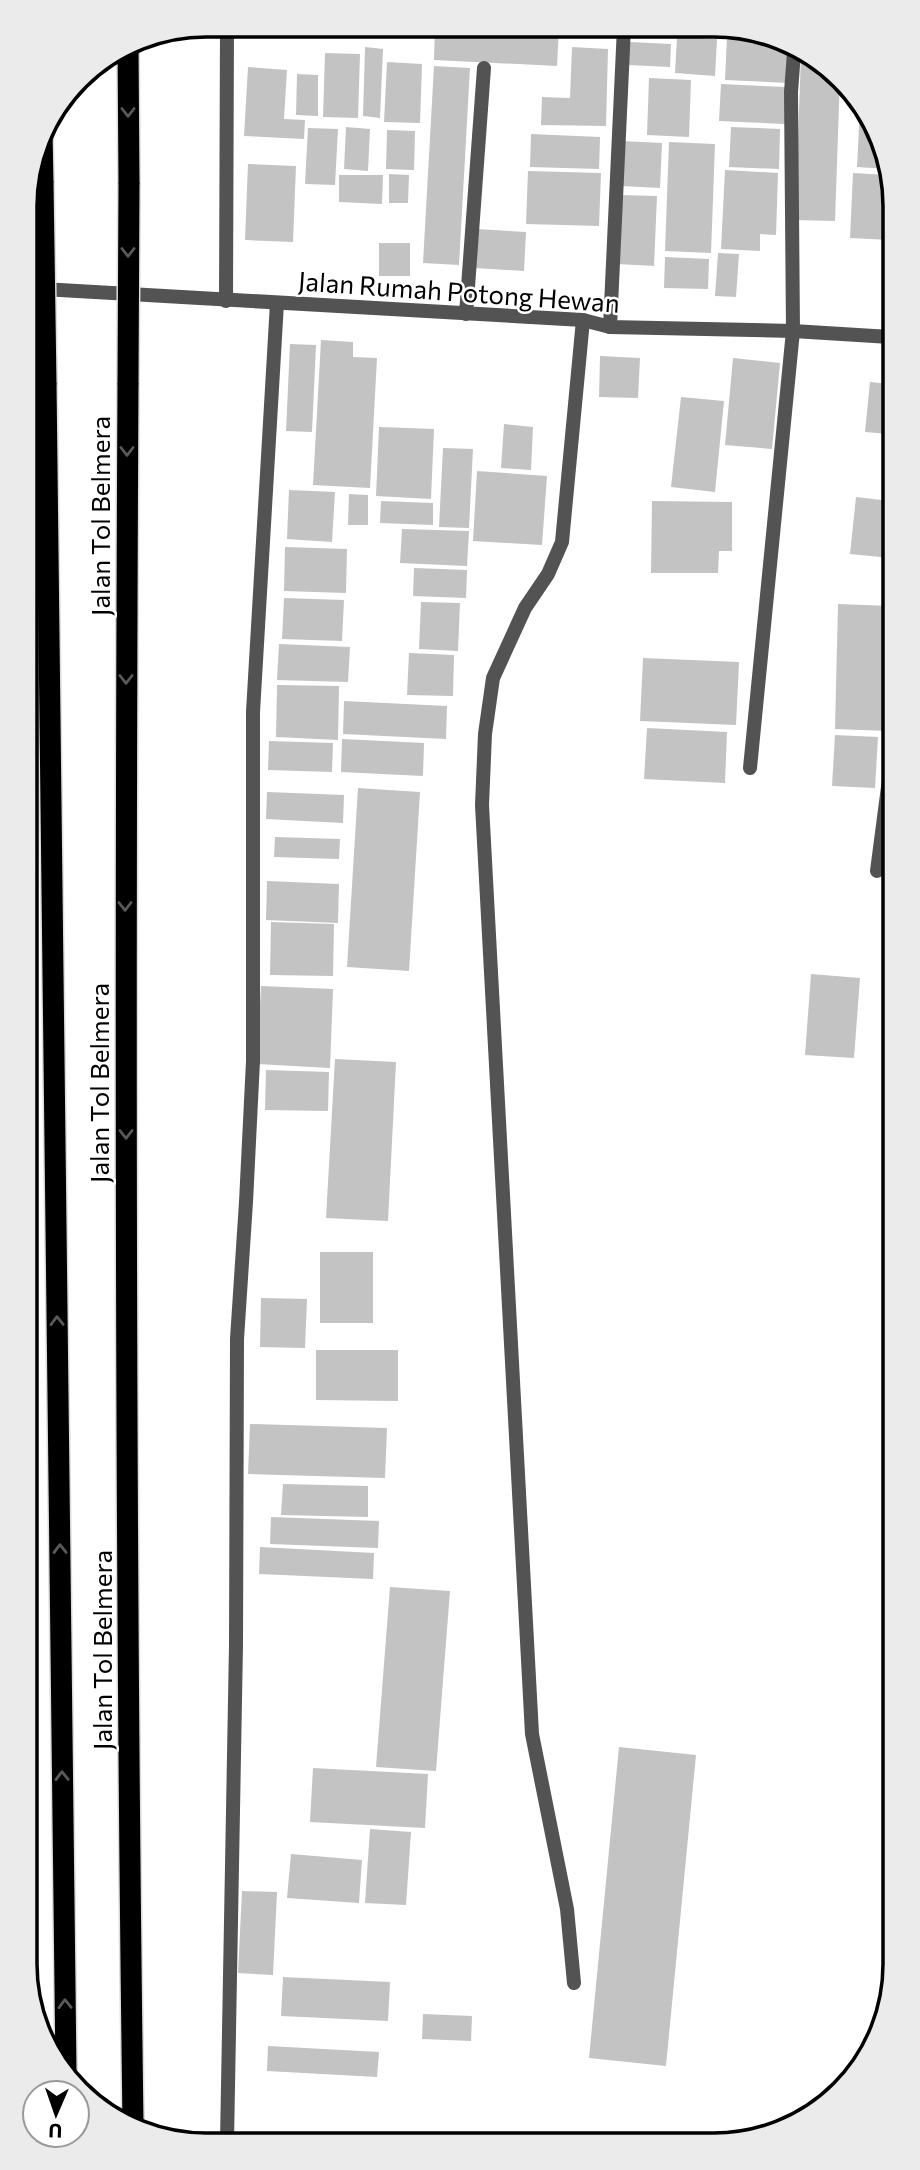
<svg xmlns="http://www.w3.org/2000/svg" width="920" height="2170" viewBox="0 0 920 2170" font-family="Commissioner,sans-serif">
	<rect width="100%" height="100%" fill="#fff"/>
	<g fill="#c3c3c3">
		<polygon points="435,26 559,27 557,66 434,60"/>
		<polygon points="567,27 607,27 607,38 567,36"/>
		<polygon points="668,27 719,28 719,35 668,33"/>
		<polygon points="727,28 749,28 758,33 727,31"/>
		<polygon points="677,37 717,39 715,76 675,73"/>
		<polygon points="727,37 771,40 791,50 789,83 725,80"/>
		<polygon points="629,42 671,44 670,67 628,65"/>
		<polygon points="365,47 383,49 380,118 363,116"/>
		<polygon points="572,47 608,49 606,126 541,125 542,97 570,98"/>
		<polygon points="325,53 360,54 358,118 323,117"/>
		<polygon points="801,56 840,76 835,221 795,220"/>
		<polygon points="387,62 422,64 420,123 384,122"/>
		<polygon points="434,66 470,68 459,265 423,263"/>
		<polygon points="248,67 287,70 284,119 305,120 304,139 244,136"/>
		<polygon points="297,74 318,75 318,116 296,115"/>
		<polygon points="649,78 691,80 689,137 647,135"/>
		<polygon points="721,84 786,87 785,124 719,121"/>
		<polygon points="860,108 889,159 889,169 857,167"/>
		<polygon points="346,127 370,129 368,171 344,169"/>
		<polygon points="731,127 780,129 779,169 729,167"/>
		<polygon points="308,128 338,129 335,185 305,184"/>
		<polygon points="387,130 415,131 414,170 386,169"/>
		<polygon points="531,134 600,137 599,169 530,167"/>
		<polygon points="622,141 662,143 660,188 621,186"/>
		<polygon points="669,142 715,144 711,253 665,251"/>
		<polygon points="248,164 296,166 293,242 245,240"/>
		<polygon points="725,170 778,173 776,235 760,234 760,251 721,249"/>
		<polygon points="528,171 601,173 599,226 526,224"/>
		<polygon points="853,173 889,175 890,240 850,238"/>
		<polygon points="389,174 409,175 408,203 389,203"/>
		<polygon points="339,175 383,175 382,204 339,202"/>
		<polygon points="619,195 657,196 654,266 616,264"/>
		<polygon points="477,229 526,232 524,271 475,268"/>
		<rect x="379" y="243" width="31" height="33"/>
		<polygon points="718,253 739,254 736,297 715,296"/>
		<polygon points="665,257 709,259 708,289 664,288"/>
		<polygon points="321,340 353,342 353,357 377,358 370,488 313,485"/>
		<polygon points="290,344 316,345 312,432 286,431"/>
		<polygon points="600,356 640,358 638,398 599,397"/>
		<polygon points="733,358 780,363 772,449 725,445"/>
		<polygon points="870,382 890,384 890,434 865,432"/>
		<polygon points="681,397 724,401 715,492 671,487"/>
		<polygon points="504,424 533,427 531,470 501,468"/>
		<polygon points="379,427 434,429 431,499 376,496"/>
		<polygon points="443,448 473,449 469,528 439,527"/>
		<polygon points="477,471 547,476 542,545 473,541"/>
		<polygon points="289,490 335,492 332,542 287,539"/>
		<polygon points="349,494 368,495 368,525 348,525"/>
		<polygon points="856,497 890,501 891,558 850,554"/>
		<polygon points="381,501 433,503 433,525 380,523"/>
		<polygon points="652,501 732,502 732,551 719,551 718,573 651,573"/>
		<polygon points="402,529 469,531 467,566 400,563"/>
		<polygon points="285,547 347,549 346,593 284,591"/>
		<polygon points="414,568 467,570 466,598 413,596"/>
		<polygon points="284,598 344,600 342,641 282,639"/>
		<polygon points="421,602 460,603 458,651 419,649"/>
		<polygon points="838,604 891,606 888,731 835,729"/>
		<polygon points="279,644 350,647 348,682 277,680"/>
		<polygon points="409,653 454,655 453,696 407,695"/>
		<polygon points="643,658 739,662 736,725 640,721"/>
		<polygon points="277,685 339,686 338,740 276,737"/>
		<polygon points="344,701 447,706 446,739 343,734"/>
		<polygon points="647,728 727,732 725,783 644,779"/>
		<polygon points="835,735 878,737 875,788 832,786"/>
		<polygon points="342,739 424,743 423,776 341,772"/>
		<polygon points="269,741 333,743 332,772 268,770"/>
		<polygon points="358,788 420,792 409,971 347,967"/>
		<polygon points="267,792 344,795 343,823 266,819"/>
		<polygon points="275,837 340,839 339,859 274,857"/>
		<polygon points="267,881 339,884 338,923 266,920"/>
		<polygon points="271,922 334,924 333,976 270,975"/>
		<polygon points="811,974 860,978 854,1058 805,1055"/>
		<polygon points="261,986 333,989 330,1068 257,1064"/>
		<polygon points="335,1059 396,1062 388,1221 326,1218"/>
		<polygon points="266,1070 329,1072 328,1111 265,1110"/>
		<rect x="320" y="1252" width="53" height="71"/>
		<polygon points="261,1298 307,1299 305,1348 260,1347"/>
		<polygon points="316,1350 398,1350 398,1401 316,1400"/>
		<polygon points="250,1424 387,1428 385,1478 248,1474"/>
		<polygon points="283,1484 368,1486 368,1517 281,1515"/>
		<polygon points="271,1517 379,1521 378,1548 270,1544"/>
		<polygon points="260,1547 374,1553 373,1579 259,1574"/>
		<polygon points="390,1587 450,1591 436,1771 376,1767"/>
		<polygon points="619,1747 696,1755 666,2066 589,2058"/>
		<polygon points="313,1768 428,1774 425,1828 310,1822"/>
		<polygon points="370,1829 411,1832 406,1905 365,1903"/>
		<polygon points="291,1854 362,1860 359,1903 287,1898"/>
		<polygon points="242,1891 277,1892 273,1975 238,1973"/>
		<polygon points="283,1977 390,1982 388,2021 281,2016"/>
		<polygon points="423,2014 472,2016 471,2041 422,2039"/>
		<polygon points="268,2046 379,2052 377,2077 267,2071"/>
	</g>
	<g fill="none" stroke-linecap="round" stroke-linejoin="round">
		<g stroke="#dbdbdb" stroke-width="24">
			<g id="motorway">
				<polyline points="128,44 129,184"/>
				<polyline points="42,132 43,183"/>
				<polyline points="46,383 66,2072"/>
				<path d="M128,383C125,963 125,1542 133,2122"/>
			</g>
		</g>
		<g stroke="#535353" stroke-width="14">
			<polyline points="466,314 484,68"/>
			<polyline points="574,1983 567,1909 532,1734 482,805 485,734 493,678 525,608 548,574 562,542 583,320"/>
		</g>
		<g stroke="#535353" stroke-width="14">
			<polyline points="306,25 359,30"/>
			<polyline points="226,301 227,25"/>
			<polyline points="610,327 624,27"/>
			<polyline points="750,768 793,331 791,92 794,52"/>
			<polyline points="877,871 891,764"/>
			<polyline points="227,2142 236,1645 237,1339 246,1202 253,1061 253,712 277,303"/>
		</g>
		<polyline stroke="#535353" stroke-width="14" points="25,288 583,320 610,327 793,331 890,337"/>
		<use href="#motorway" stroke="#000" stroke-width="21"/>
		<g stroke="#dbdbdb" stroke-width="24" stroke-linecap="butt">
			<g id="motorway-bridge">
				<polyline points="43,183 46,383"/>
				<polyline points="128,383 129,184"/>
			</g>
		</g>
		<use href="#motorway-bridge" stroke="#000" stroke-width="21"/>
	</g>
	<defs><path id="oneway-chevron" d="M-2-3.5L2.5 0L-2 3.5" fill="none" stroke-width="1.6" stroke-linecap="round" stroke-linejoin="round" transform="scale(1.75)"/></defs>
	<g stroke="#595959">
		<use href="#oneway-chevron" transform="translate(128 112) rotate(90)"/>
		<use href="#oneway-chevron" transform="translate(128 252) rotate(90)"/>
		<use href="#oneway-chevron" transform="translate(127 451) rotate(90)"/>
		<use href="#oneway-chevron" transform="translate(126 679) rotate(90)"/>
		<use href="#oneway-chevron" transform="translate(125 906) rotate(90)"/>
		<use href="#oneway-chevron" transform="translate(126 1134) rotate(90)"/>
		<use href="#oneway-chevron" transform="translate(57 1321) rotate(-91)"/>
		<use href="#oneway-chevron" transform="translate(60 1549) rotate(-91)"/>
		<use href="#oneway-chevron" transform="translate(62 1776) rotate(-91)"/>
		<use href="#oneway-chevron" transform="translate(65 2004) rotate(-91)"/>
	</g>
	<g text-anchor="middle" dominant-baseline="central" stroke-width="5" stroke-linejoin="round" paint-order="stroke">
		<g font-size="26" fill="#000" stroke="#fff">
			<text transform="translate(459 291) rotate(4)">Jalan Rumah Potong Hewan</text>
			<text transform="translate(99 516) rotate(-90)">Jalan Tol Belmera</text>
			<text transform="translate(98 1083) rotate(-90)">Jalan Tol Belmera</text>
			<text transform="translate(101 1650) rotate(-90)">Jalan Tol Belmera</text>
		</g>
	</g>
	<path d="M0 0H920V2170H0ZM206 37H714A169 169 0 0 1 883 206V1964A169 169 0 0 1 714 2133H206A169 169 0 0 1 37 1964V206A169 169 0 0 1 206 37Z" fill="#ebebeb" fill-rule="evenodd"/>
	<path fill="none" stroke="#000" stroke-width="3.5" d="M206 37H714A169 169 0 0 1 883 206V1964A169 169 0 0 1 714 2133H206A169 169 0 0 1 37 1964V206A169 169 0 0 1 206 37Z"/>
	<g transform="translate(56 2114) rotate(182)"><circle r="33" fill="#ffffff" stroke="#999999" stroke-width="2"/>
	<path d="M0-5L12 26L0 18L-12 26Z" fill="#000000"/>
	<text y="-10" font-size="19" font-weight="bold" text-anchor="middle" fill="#000000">U</text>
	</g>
</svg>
